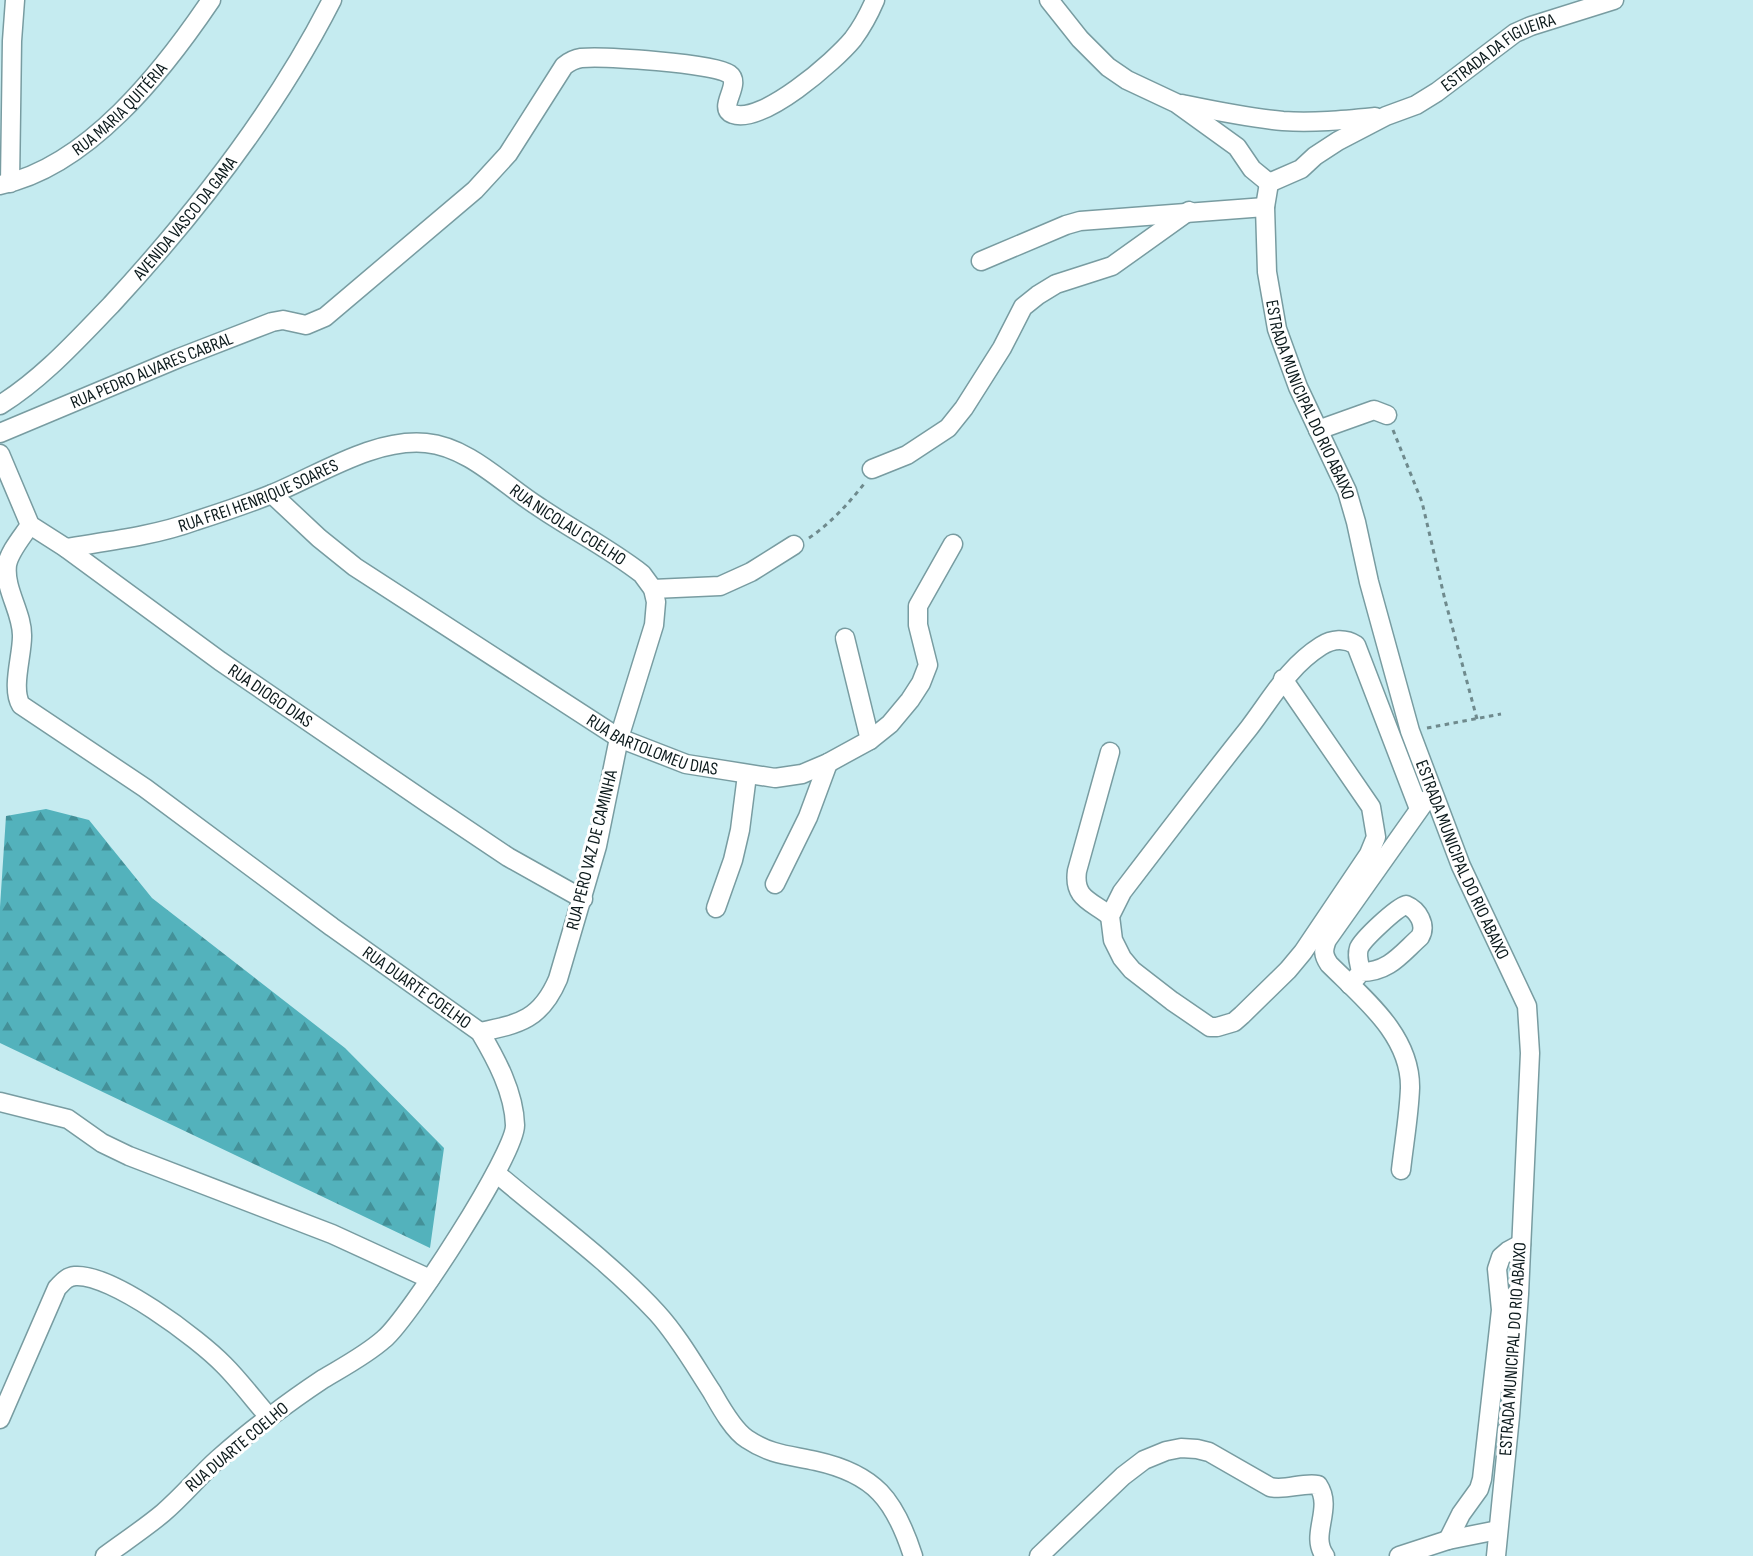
<svg xmlns="http://www.w3.org/2000/svg" width="1753" height="1556" viewBox="0 0 1753 1556" font-family="'Sofia Sans Condensed',sans-serif">
	<defs>
		<pattern id="forest-firs" width="22" height="20" patternUnits="userSpaceOnUse" patternTransform="scale(1.5)"><rect width="22" height="20" fill="#53b2bc"/><path d="M5 1l3.5 6h-7zM16 11l3.5 6h-7z" fill="#439098"/></pattern>
	</defs>
	<rect width="100%" height="100%" fill="#c5ebf0"/>
	<polygon fill="url(#forest-firs)" points="46,809 89,820 152,898 345,1048 444,1148 430,1248 0,1043 0,907 6,816"/>
	<g fill="none" stroke-linecap="round" stroke-linejoin="round">
		<g stroke="#789ca1" stroke-width="21">
			<g id="minor">
				<polyline points="1049,0 1080,39 1108,67 1127,80 1176,103 1237,147 1252,169 1269,183"/>
				<path d="M1182,104C1216,111 1249,118 1283,121C1314,123 1344,120 1375,117"/>
				<polyline points="10,183 12,41 15,0"/>
				<path id="s1" d="M1269,183L1265,207L1267,272L1277,329L1298,387L1347,491L1356,522L1369,582L1410,731L1461,866L1527,1006L1530,1053L1519,1294L1510,1416L1496,1556"/>
				<path id="s2" d="M1269,183L1301,169L1315,156L1338,141L1386,116L1416,105L1437,92L1515,33L1531,26L1614,0"/>
				<path id="s3" d="M0,185C88,167 163,71 211,0"/>
				<polyline points="981,261 1066,225 1080,221 1265,207"/>
				<path id="s4" d="M0,405C43,378 76,341 111,305C196,213 275,112 332,0"/>
				<polyline points="1318,430 1374,410 1387,415"/>
				<path id="s5" d="M0,433L179,358L272,322L283,320L306,325L325,317L475,190L508,154L564,66C569,62 574,59 581,58C602,56 714,63 729,74C743,84 716,108 733,114C762,125 835,61 853,39C862,27 869,14 875,0"/>
				<path id="s6" d="M0,454L30,525L66,548L220,661L429,804L508,857L583,899"/>
				<polyline points="872,469 907,455 948,428 964,408 1002,348 1023,307 1038,295 1056,284 1112,266 1189,211"/>
				<path id="s7" d="M272,494L319,538L355,567L619,738L686,764L775,778L802,774L828,763L870,740L890,724L910,700L921,683L928,665L918,625V606L953,544"/>
				<path id="s8" d="M30,525C22,537 9,552 7,565C4,590 23,613 22,637C22,656 11,689 21,705L145,788L332,927L480,1032C496,1059 514,1092 515,1125C516,1153 409,1318 384,1339C366,1355 343,1367 323,1379C305,1391 288,1403 271,1416C253,1429 235,1444 218,1459C199,1476 183,1496 163,1513C145,1528 124,1542 105,1556"/>
				<path id="s9" d="M66,548C108,541 154,536 195,521C220,513 247,504 272,494C319,475 374,438 426,443C469,447 504,485 539,507C573,530 610,549 642,574L653,589L656,602L654,625L619,738L597,846L558,979C541,1019 520,1024 480,1032"/>
				<polyline points="653,589 720,586 751,572 794,545"/>
				<polyline points="845,638 870,740"/>
				<path d="M1283,679L1371,807L1376,837L1369,854L1303,952L1288,970L1242,1015L1234,1022L1217,1027H1210L1172,1001L1132,970L1122,958L1113,940L1110,916L1122,892C1164,837 1206,782 1249,728C1272,698 1288,667 1321,646C1332,639 1345,638 1356,645L1419,809"/>
				<path d="M1110,752L1077,871C1073,899 1092,901 1110,916"/>
				<polyline points="775,884 808,817 828,763"/>
				<polyline points="716,908 733,860 740,830 747,775"/>
				<path d="M1350,985L1361,972C1389,972 1401,954 1420,937C1427,925 1418,910 1406,905C1396,908 1363,939 1359,948C1356,956 1360,965 1361,972"/>
				<polyline points="0,1102 68,1119 102,1143 129,1156 332,1234 430,1279"/>
				<path d="M1401,1170C1404,1143 1409,1115 1410,1088C1411,1035 1363,998 1329,964C1323,955 1323,950 1327,940L1426,800"/>
				<path d="M496,1173C549,1218 610,1262 657,1313C678,1336 695,1366 712,1392C720,1406 733,1430 747,1439C771,1455 789,1455 816,1461C875,1474 895,1500 913,1556"/>
				<path d="M0,1419L57,1288C63,1282 66,1277 75,1276C111,1273 199,1339 224,1365C240,1381 254,1400 269,1417"/>
				<polyline points="1448,1540 1461,1514 1479,1489 1482,1479 1501,1310 1497,1269 1501,1257 1508,1251 1521,1244"/>
				<path d="M1039,1556L1123,1476L1144,1460L1166,1451L1181,1448L1197,1449L1209,1452L1270,1487C1286,1491 1302,1482 1318,1485C1334,1509 1309,1535 1325,1556"/>
				<polyline points="1399,1556 1448,1540 1498,1530"/>
			</g>
		</g>
		<g stroke="#6f8a8d" stroke-width="3" stroke-dasharray="4.5 4.5" stroke-linecap="butt">
			<polyline points="1393,430 1422,502 1445,600 1477,719"/>
			<path d="M809,538C831,523 848,504 864,484"/>
			<polyline points="1427,728 1501,714"/>
		</g>
		<use href="#minor" stroke="#fff" stroke-width="18"/>
	</g>
	<g text-anchor="middle" dominant-baseline="central" stroke-width="6" stroke-linejoin="round" paint-order="stroke">
		<g font-size="18" fill="#0c1a1c" stroke="#fff">
			<text stroke="none"><textPath href="#s2" startOffset="266">ESTRADA DA FIGUEIRA</textPath></text>
			<text stroke="none"><textPath href="#s3" startOffset="144">RUA MARIA QUITÉRIA</textPath></text>
			<text stroke="none"><textPath href="#s4" startOffset="264">AVENIDA VASCO DA GAMA</textPath></text>
			<text stroke="none"><textPath href="#s5" startOffset="164">RUA PEDRO ALVARES CABRAL</textPath></text>
			<text stroke="none"><textPath href="#s1" startOffset="225">ESTRADA MUNICIPAL DO RIO ABAIXO</textPath></text>
			<text stroke="none"><textPath href="#s9" startOffset="200">RUA FREI HENRIQUE SOARES</textPath></text>
			<text stroke="none"><textPath href="#s9" startOffset="543">RUA NICOLAU COELHO</textPath></text>
			<text stroke="none"><textPath href="#s6" startOffset="372">RUA DIOGO DIAS</textPath></text>
			<text stroke="none"><textPath href="#s7" startOffset="459">RUA BARTOLOMEU DIAS</textPath></text>
			<text transform="translate(592 850) rotate(-76)">RUA PERO VAZ DE CAMINHA</text>
			<text stroke="none"><textPath href="#s1" startOffset="711">ESTRADA MUNICIPAL DO RIO ABAIXO</textPath></text>
			<text stroke="none"><textPath href="#s8" startOffset="676">RUA DUARTE COELHO</textPath></text>
			<text transform="translate(1513 1349) rotate(-86)">ESTRADA MUNICIPAL DO RIO ABAIXO</text>
			<text transform="translate(237 1447) rotate(-40)">RUA DUARTE COELHO</text>
		</g>
	</g>
</svg>
